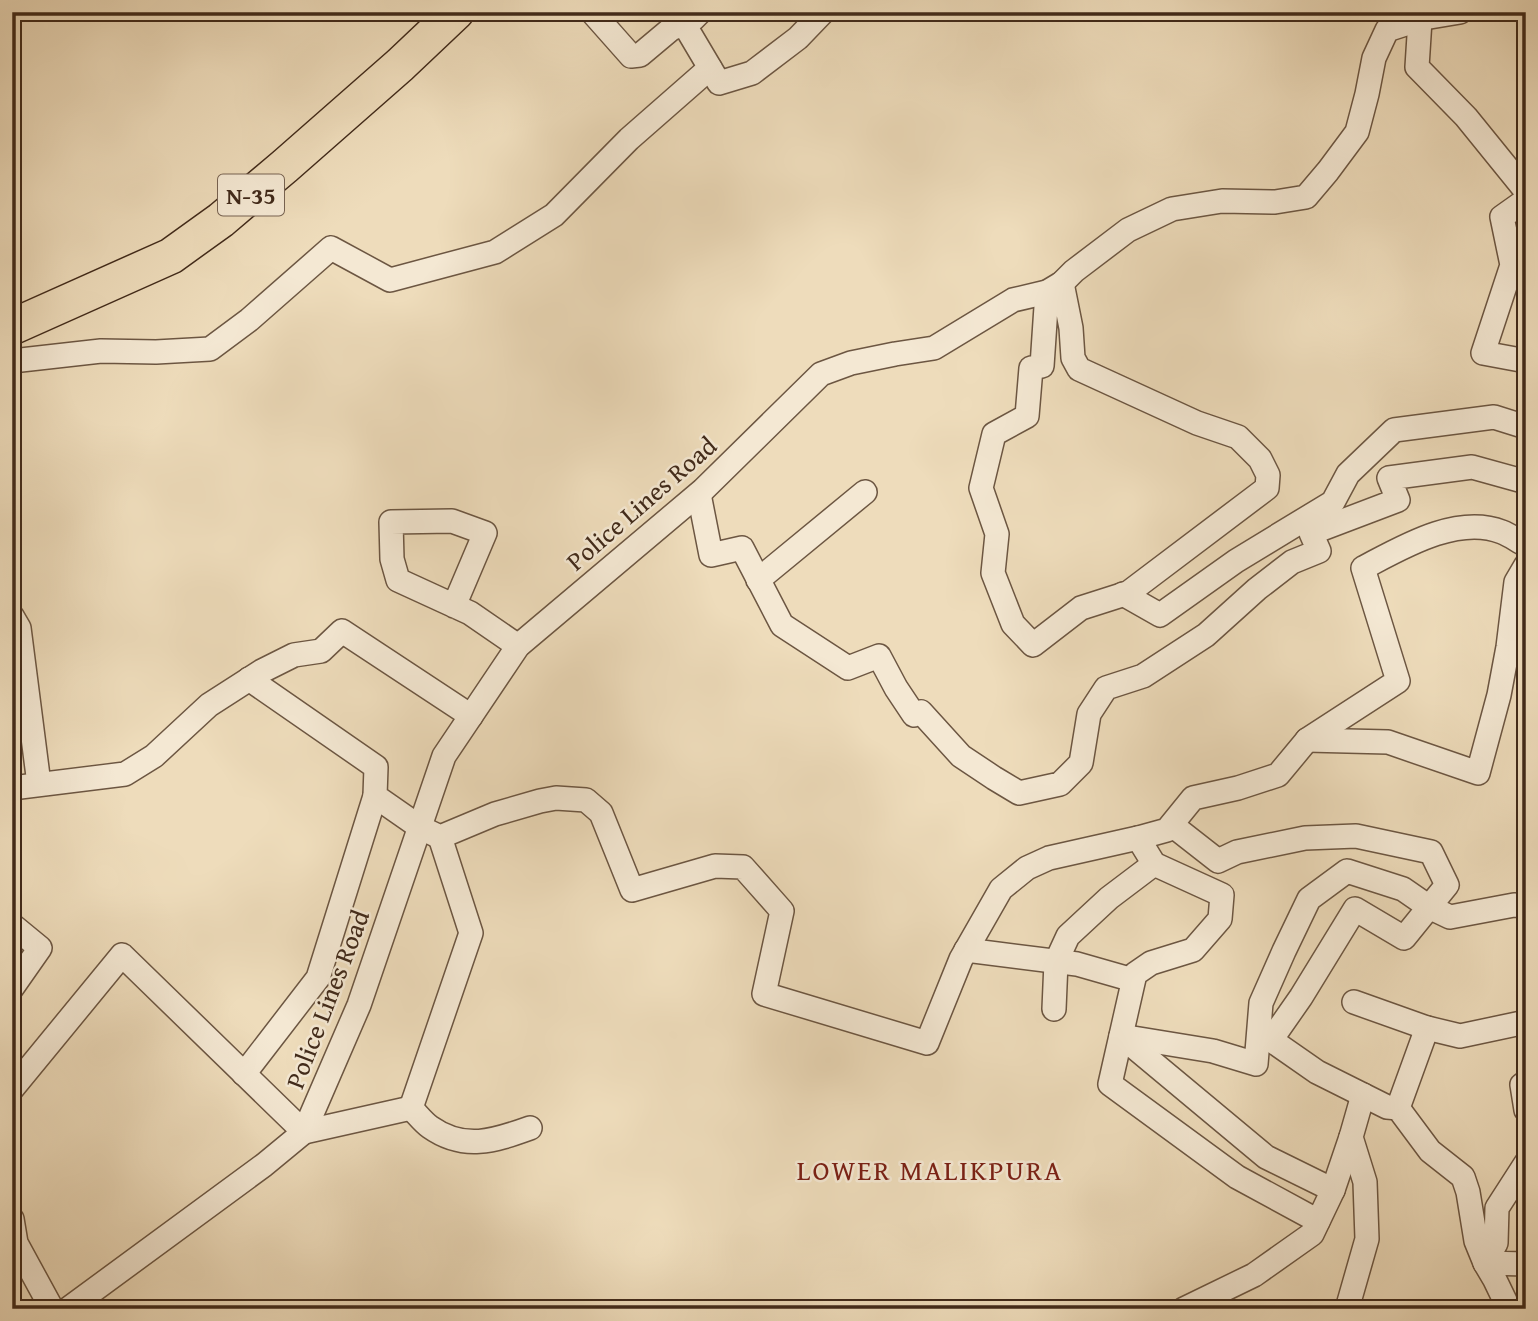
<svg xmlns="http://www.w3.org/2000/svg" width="1538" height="1321" viewBox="0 0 1538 1321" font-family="'Gentium Book Plus',serif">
	<rect width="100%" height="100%" fill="#eedcbb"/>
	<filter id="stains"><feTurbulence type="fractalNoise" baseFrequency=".00286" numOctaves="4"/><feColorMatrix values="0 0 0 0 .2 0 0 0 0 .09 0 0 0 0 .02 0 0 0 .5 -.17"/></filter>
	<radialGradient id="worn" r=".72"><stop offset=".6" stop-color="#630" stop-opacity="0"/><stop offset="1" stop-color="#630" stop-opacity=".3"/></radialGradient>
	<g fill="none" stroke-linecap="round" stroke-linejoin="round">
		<g stroke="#6c5642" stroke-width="26">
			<g id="minor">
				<polyline points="592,12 631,56 640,55 671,29 693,19 700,12"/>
				<polyline points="1420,20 1417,67 1466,117 1526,191"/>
				<polyline points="684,24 719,83 752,73 798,38 823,12"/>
				<polyline points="1526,200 1502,217 1512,265 1483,353 1526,361"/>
				<polyline points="1047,292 1042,366 1031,368 1027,416 994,434 981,488 997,534 993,573 1013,624 1033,645 1081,608 1128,593 1267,488 1268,475 1260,459 1238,437 1197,423 1079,369 1073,358 1071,328 1062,283"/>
				<polyline points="12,361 101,351 156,352 210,349 249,320 331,248 390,280 495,252 554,215 629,139 710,68"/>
				<polyline points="699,494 711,555 742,548 782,625 848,668 879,656 896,688 914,715 921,712 961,756 994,778 1019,793 1060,784 1081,763 1089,714 1106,688 1143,676 1206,635 1257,589 1292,562 1319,551 1311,533 1398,500 1389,478 1472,467 1526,482"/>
				<polyline points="758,580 865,492"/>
				<polyline points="1123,594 1160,615 1236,561 1333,502 1348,474 1394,430 1494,417 1526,427"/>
				<polyline points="454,606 485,533 452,521 391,522 392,559 398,580 470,613 518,646"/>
				<polyline points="12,616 19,628 39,784"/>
				<polyline points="249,679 376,767 375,796 421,828 440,837 495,814 540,801 556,798 586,800 601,813 632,890 715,866 743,867 782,911 764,994 927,1043 961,959 1001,889 1027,868 1049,858 1138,838"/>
				<polyline points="1307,740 1388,742 1478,773 1499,695 1508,647 1516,582 1526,565"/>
				<polyline points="12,788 125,774 154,756 209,705 262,671 294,655 321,651 342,631 471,716"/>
				<polyline points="1172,825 1218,861 1237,852 1305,838 1356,836 1431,852 1447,885 1404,938 1355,909 1301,997 1271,1040 1317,1072 1387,1107 1398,1108 1430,1151 1463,1177 1468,1192 1476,1241 1485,1263 1495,1280 1509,1309"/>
				<polyline points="12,925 40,948 12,988"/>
				<polyline points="966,950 1077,964 1133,980"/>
				<polyline points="1354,1002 1427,1028 1460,1036 1526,1022"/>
				<polyline points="1054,1009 1056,962 1068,936 1109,898 1154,864"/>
				<polyline points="1121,1036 1213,1051 1256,1064 1261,1003 1284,951 1309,899 1347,871 1403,889 1429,907 1450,917 1514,905 1526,906"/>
				<polyline points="1122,1037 1266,1157 1333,1190"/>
				<polyline points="244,1074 318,978 375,796"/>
				<polyline points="1526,1082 1522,1085 1526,1110"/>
				<polyline points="12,1089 122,955 304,1132 411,1108"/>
				<polyline points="411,1108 471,933 440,837"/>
				<path d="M411,1108C417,1114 423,1122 430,1127C464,1151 494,1141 530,1128"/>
				<polyline points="1398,1108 1427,1028"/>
				<polyline points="1526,1163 1497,1208 1496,1243 1485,1263 1526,1264"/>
				<polyline points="12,1219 16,1243 52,1309"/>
				<path d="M1318,1221L1237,1177L1110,1084L1135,974L1151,963L1193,950L1220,919L1222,895L1154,864L1138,838L1167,830L1193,798L1238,788L1278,775L1307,740L1398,681L1363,568C1401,548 1457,514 1502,532C1510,535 1518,541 1526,545"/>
				<polyline points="68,1309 264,1165 304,1132 359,1005 444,756 518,646 703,490 821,374 851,363 895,354 934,348 1013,300 1047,292 1062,283 1074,271 1128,230 1172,209 1222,201 1275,202 1306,197 1328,171 1357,132 1367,94 1374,58 1387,30 1424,18 1460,12"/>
				<polyline points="1184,1309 1254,1275 1312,1234 1333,1190 1351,1137"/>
				<polyline points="1347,1309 1367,1239 1365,1182 1351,1137 1363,1095"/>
			</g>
		</g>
		<g stroke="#412a1a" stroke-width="38">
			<polyline id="highway" points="12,327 171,256 221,220 285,166 400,65 456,12"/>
		</g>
		<use href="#minor" stroke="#f4e8d3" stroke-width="23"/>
		<use href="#highway" stroke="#eedcbb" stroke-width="35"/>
	</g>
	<g text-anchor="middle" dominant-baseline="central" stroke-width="5" stroke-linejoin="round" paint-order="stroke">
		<rect fill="#f4e8d3" stroke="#776352" stroke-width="2" x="218" y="174.5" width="66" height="41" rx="5"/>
		<g font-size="24" font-weight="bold" fill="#412a1a">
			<text x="251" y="195">N-35</text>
		</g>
		<g font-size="26" fill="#412a1a" stroke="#f4e8d3">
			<text transform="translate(641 503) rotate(-41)">Police Lines Road</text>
			<text transform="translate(327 999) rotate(-69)">Police Lines Road</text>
		</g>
		<g font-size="28" letter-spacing="2" fill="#7a1f14" stroke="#f4e8d3">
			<text x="930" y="1169">LOWER MALIKPURA</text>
		</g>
	</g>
	<rect width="1538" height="1321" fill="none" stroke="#eedcbb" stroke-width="42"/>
	<rect x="14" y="14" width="1510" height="1293" fill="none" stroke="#412a1a" stroke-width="3.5"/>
	<rect x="21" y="21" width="1496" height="1279" fill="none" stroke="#412a1a" stroke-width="2"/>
	<rect width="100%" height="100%" filter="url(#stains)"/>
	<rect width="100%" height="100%" fill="url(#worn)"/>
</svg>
